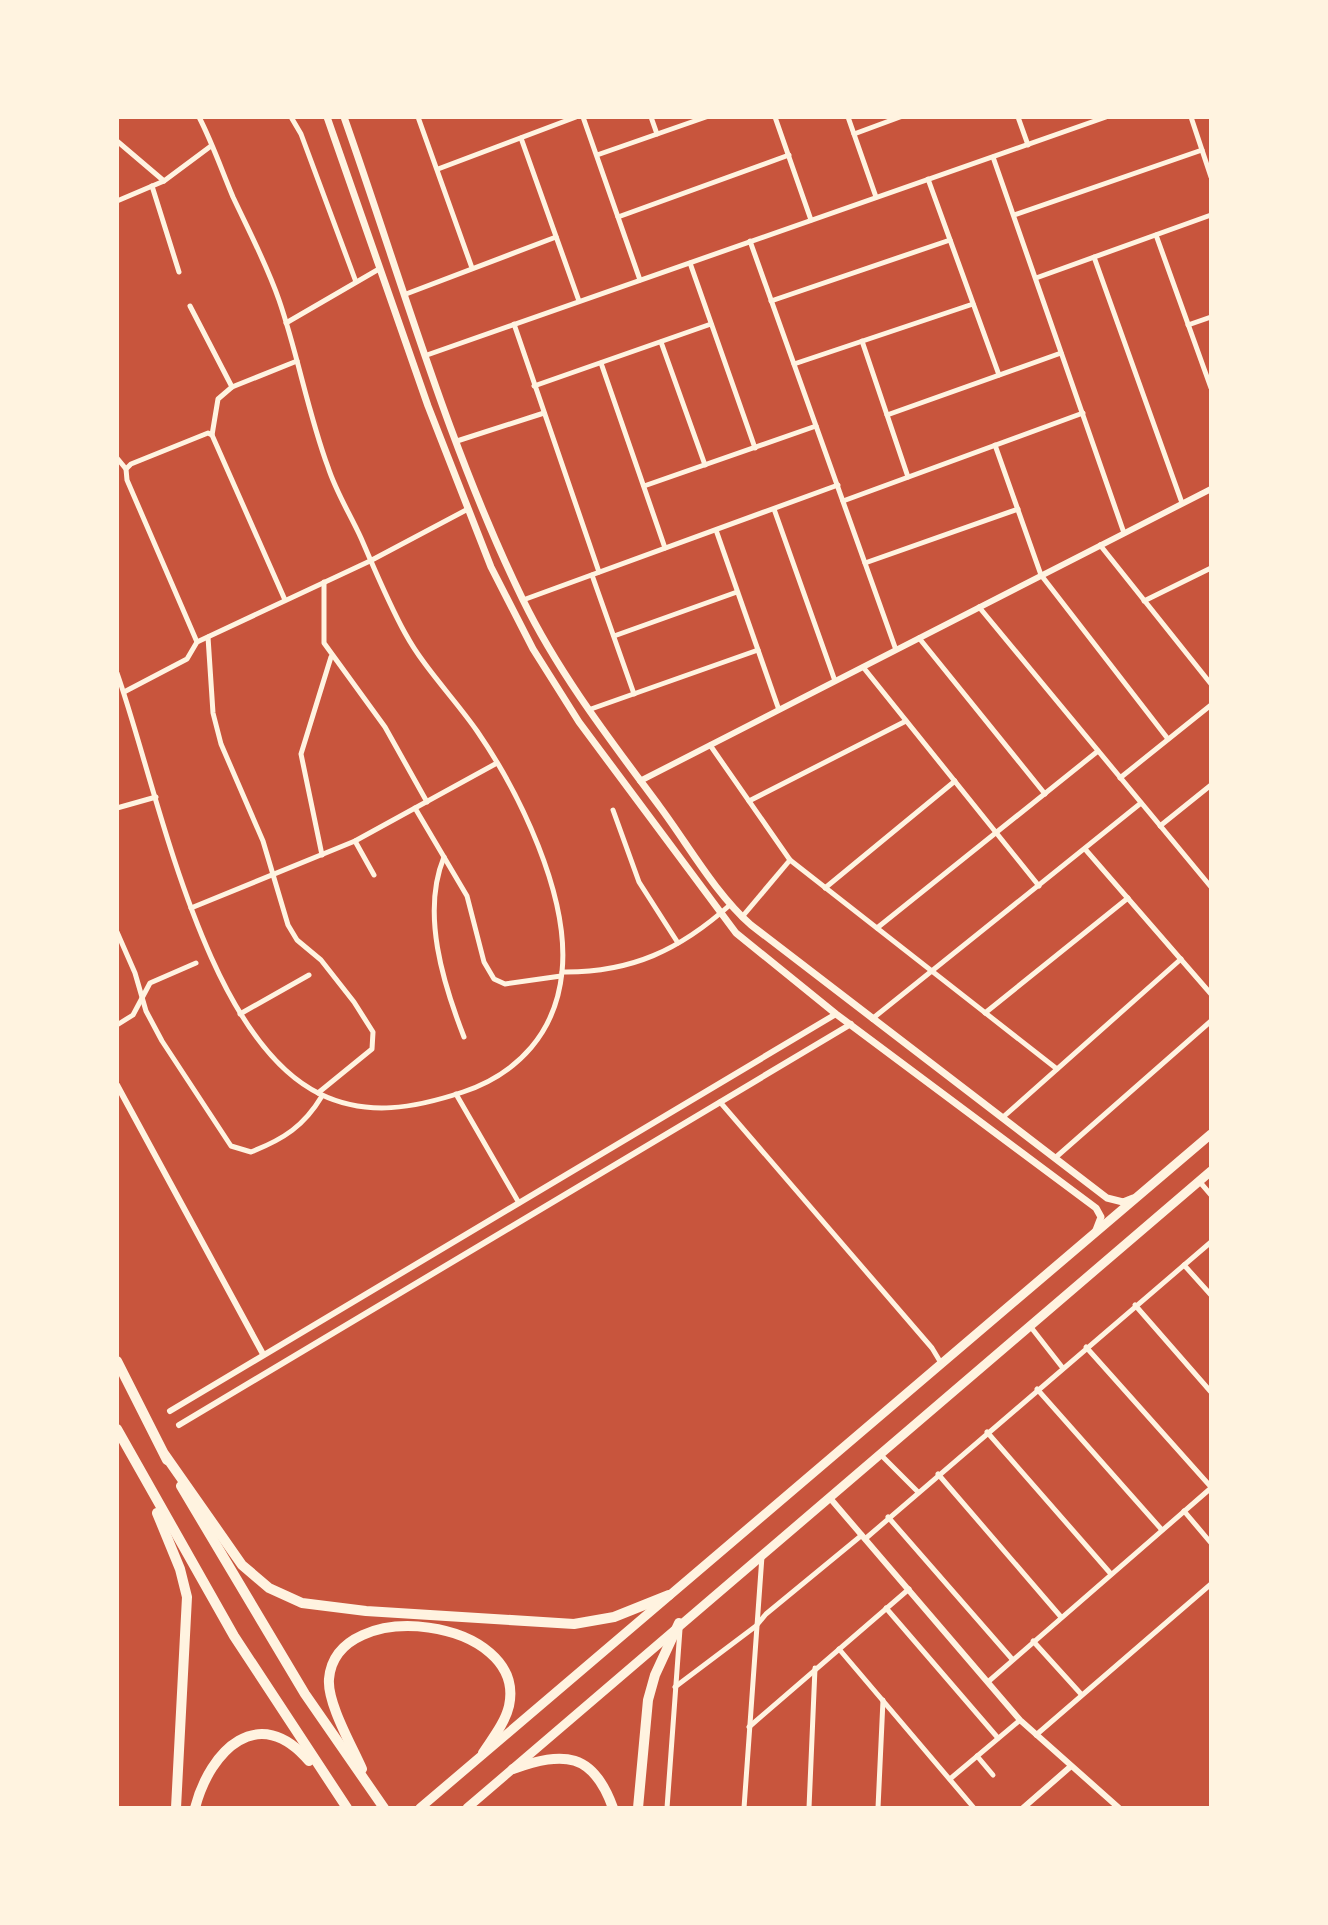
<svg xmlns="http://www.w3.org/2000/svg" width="1328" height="1925" viewBox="0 0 1328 1925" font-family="Poppins,sans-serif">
	<rect width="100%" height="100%" fill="#c8553d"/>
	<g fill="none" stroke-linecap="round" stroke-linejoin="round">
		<g stroke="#fff3e0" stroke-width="5">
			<polyline points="291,117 301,134 356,282"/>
			<polyline points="418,117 472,268"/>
			<polyline points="583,117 640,280"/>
			<polyline points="651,117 657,134"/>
			<polyline points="775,117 811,220"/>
			<polyline points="848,117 876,197"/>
			<polyline points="1018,117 1028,145"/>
			<polyline points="1191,117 1211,177"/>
			<polyline points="854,134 900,117"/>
			<polyline points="521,138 579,301"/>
			<polyline points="117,141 164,181"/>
			<polyline points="597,155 706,117"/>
			<polyline points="993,157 1124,533"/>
			<polyline points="438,169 576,117"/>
			<polyline points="928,179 999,375"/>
			<polyline points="152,186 179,272"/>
			<polyline points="117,201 164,181 211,146"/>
			<polyline points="1014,215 1202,150"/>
			<polyline points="618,217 789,155"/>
			<polyline points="1156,235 1211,388"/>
			<polyline points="750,241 896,650"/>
			<polyline points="1094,257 1182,503"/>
			<polyline points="690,263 755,448"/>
			<polyline points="1036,278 1211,215"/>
			<polyline points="406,294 556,237"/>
			<polyline points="771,301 950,240"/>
			<polyline points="190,306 232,387"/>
			<polyline points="286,323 379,269"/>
			<polyline points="514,324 599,572"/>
			<polyline points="1188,325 1211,317"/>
			<polyline points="862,341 908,477"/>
			<polyline points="661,342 705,465"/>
			<polyline points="427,355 1106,117"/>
			<polyline points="601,363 665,548"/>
			<polyline points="794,364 973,304"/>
			<polyline points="534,386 711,324"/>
			<polyline points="887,415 1061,353"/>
			<polyline points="212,435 218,399 232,387 297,361"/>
			<polyline points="457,441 544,413"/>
			<polyline points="995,445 1041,575 1168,739"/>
			<polyline points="117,458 126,469"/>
			<polyline points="644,486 816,426"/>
			<polyline points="843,501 1083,413"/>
			<polyline points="774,509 835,681"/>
			<polyline points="716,530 779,710"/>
			<polyline points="1100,545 1211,684"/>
			<polyline points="865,563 1018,509"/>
			<polyline points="592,575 634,694"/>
			<polyline points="324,582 324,643 385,727 427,802"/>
			<polyline points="523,600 838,485"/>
			<polyline points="1144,601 1211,568"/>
			<polyline points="979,607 1211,887"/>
			<polyline points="614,636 737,592"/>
			<polyline points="208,637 213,713 221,744 263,841 288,925 297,940 321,960 354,1002 373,1032 372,1049 318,1093"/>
			<polyline points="919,638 1045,794"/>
			<polyline points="197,642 127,480 126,469 131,464 208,433 212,435 285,600"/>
			<polyline points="863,667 1039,886"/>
			<path d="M117,673C158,789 204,1038 320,1094C367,1117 415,1108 463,1092C519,1073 556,1032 562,972C570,896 519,792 477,731C454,698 424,668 405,633C388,602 375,570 361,538C350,514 336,492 328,467C308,413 298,355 279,300C267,265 249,231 233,197C222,171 212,142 199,117"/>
			<polyline points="124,692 187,659 197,642 370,561 468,509"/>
			<polyline points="591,709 758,650"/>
			<polyline points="710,745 790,860 1057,1069"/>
			<polyline points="1120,778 1211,705"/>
			<polyline points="749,801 906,721"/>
			<polyline points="117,808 156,797"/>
			<polyline points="415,808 467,896 484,962 494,979 505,984 561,976"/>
			<polyline points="613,810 639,882 678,943"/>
			<polyline points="1160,826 1211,785"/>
			<polyline points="355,841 374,875"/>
			<polyline points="1085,849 1211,994"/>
			<polyline points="322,855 301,754 331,657"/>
			<path d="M444,857C421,913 443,983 464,1037"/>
			<polyline points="825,888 955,781"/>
			<polyline points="191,908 355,841 497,763"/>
			<polyline points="742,917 790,860"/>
			<polyline points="877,928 1098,751"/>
			<path d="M117,932L135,973L146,1011L162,1041L231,1146L251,1152C284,1139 304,1126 322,1096"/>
			<path d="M562,972C631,973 680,950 731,904"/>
			<polyline points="985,1013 1128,898"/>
			<polyline points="240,1014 309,975"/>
			<polyline points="872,1019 1141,803"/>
			<polyline points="117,1025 133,1015 150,983 196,963"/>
			<polyline points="456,1094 519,1203"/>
			<polyline points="720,1102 932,1348 941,1363"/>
			<polyline points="1002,1118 1181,959"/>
			<polyline points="1055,1158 1211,1021"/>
			<polyline points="1199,1181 1211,1195"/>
			<polyline points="1184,1265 1211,1295"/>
			<polyline points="1135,1305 1211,1392"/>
			<polyline points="1030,1326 1062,1367"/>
			<polyline points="1086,1347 1211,1487"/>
			<polyline points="1037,1389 1162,1530"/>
			<polyline points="987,1432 1111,1574"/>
			<polyline points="880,1454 918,1492"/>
			<polyline points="938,1474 1061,1617"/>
			<polyline points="1184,1511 1211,1543"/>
			<polyline points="888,1517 1012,1659"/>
			<polyline points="865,1539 1211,1242"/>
			<polyline points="886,1608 998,1738"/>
			<polyline points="1033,1641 1081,1694"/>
			<polyline points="839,1649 974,1808"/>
			<polyline points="989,1681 1211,1488"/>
			<polyline points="675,1687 756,1626 766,1614 862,1535"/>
			<polyline points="749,1727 909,1589"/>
			<polyline points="1036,1735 1211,1584"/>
			<polyline points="977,1756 993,1775"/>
			<polyline points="950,1779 1020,1720"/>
			<polyline points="667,1808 680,1629"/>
			<polyline points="744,1808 762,1556"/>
			<polyline points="809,1808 815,1668"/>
			<polyline points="878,1808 883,1700"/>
		</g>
		<g stroke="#fff3e0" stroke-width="6">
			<polyline points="640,781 1211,489"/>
			<polyline points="117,1085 263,1354"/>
			<polyline points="170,1411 836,1014"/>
			<polyline points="179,1425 851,1024"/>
			<polyline points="829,1497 1020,1720 1119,1808"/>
			<polyline points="1023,1808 1070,1767"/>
		</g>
		<g stroke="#fff3e0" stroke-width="7">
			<polyline points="327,117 428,406 491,567 533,649 579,722 736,933 836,1014 1096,1208 1101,1217 1096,1230"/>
			<path d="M344,117C401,278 448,446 523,600C559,674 611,741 660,807C689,846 715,893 751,925L1107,1198L1123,1202L1133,1198"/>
		</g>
		<g stroke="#fff3e0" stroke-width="9">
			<polyline points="420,1808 1211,1134"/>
			<polyline points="467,1808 1211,1171"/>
		</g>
		<g stroke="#fff3e0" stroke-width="10">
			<polyline points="117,1361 167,1460"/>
			<polyline points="117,1429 234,1636 347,1808"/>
			<polyline points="165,1455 242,1565 269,1588 302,1603 366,1611 574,1624 614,1617 669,1595"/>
			<polyline points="181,1486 305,1694 384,1808"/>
			<polyline points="157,1513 180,1569 187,1597 176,1808"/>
			<path d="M362,1769C352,1746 327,1703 329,1679C336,1594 528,1618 509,1706C505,1723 492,1739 483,1753"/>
			<path d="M513,1769C564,1751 593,1752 613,1808"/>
			<path d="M195,1808C210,1750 259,1702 309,1761"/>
			<polyline points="638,1808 648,1700 655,1675 679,1623"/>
		</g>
	</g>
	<rect width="1328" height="1925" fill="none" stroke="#fff3e0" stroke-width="238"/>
</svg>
